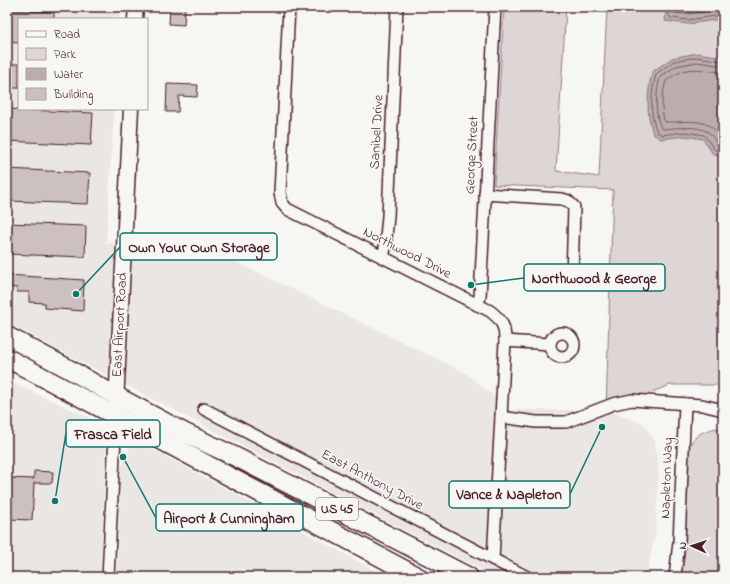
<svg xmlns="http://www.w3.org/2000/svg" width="730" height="584" viewBox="0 0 730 584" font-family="'Indie Flower',sans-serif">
	<rect width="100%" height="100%" fill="#f6f6f2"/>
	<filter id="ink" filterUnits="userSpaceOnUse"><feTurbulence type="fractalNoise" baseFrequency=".025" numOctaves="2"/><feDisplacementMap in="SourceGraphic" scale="8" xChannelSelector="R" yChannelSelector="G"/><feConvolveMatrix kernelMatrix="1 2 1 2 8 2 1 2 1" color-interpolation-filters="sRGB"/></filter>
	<g filter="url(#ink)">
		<g fill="#e9e6e3">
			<polygon points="7,7 120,7 119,19 19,19 19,109 114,109 106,243 213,251 466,373 510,410 606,410 644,424 655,442 659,472 655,536 648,568 644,577 495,577 7,323"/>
			<polygon points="7,380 107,426 100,577 7,577"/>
			<polygon points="141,443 387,577 116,577 121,469 130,445"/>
		</g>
		<g fill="#ddd6d5" stroke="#947a80">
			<polygon points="504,7 566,7 556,171 599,177 607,7 723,7 723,385 670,385 606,410 613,190 494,185"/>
			<path d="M716,428L723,430V577H681L684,557L689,446C697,433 702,432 716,428Z"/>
		</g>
		<g fill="#bbadae" stroke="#8e747a">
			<polygon points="666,7 723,7 723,21 715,20 688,24 665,21"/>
			<path d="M697,53L723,57V155L713,154L703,139L685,136L661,139L653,134C646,112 647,94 652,72L672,58Z"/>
		</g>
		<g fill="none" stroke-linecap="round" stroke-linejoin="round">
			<g stroke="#77585f" stroke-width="1">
				<polyline points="669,7 669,16 671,18 688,20 715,16 723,17"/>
				<path d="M675,7V13C692,16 707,9 723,12"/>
				<path d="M723,61L697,57L674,61L656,74C651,93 649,114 657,132L662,135L685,132L704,135L715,150L723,151"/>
				<path d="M723,66L697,62L676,66L660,77C656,93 654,113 661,128L663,129C675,128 698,125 708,132C713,135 715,141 718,145L723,146"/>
				<path d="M723,72C698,71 688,63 666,81C662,93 660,110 665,122C680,123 696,118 710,126C716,129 718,137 723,140"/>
			</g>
		</g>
		<g fill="#ccc1c0" stroke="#4a1f2b">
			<polygon points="170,7 185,7 184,25 169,24"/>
			<polygon points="7,10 54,12 54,19 19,19 19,43 7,42"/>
			<rect x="7" y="64" width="12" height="24"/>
			<polygon points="167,84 198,85 197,97 179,96 178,112 166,112"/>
			<polygon points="7,109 93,113 91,145 7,141"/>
			<polygon points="7,169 90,173 88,204 7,201"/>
			<polygon points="7,223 86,226 85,257 7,254"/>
			<polygon points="7,275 84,280 83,311 45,308 45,303 29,302 29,292 17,292 17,288 7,287"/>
			<polygon points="34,471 53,472 52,483 34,483 32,520 7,519 7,478 34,479"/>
		</g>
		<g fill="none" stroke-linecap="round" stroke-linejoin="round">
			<g stroke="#4a1f2b" stroke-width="14">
				<g id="minor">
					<path d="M289,7L280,193L282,203L287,209L490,311C502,320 505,326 505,341L501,417L493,559"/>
					<polyline points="485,194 562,199 568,201 574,207 572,279"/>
					<polyline points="383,258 385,248 388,216 397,7"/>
					<polyline points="477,305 480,297 495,7"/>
					<circle cx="562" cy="345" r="12"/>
					<polyline points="505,341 550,344"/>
					<polyline points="204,409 527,577"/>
					<polyline points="501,417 536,422 566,422 613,404 632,400 702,405 723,410"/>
					<polyline points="108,577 116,416"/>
					<polyline points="675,577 679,542 685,404"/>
				</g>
			</g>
			<g stroke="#4a1f2b" stroke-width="17">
				<g id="tertiary">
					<polyline points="135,19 136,7"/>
					<polyline points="116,404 131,109"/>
				</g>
			</g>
			<g stroke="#4a1f2b" stroke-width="21">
				<g id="primary">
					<polyline points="7,336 67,368 116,396 185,433 236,457 469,577"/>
					<polyline points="7,358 418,577"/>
				</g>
			</g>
			<use href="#minor" stroke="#f6f6f2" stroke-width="11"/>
			<use href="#tertiary" stroke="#f6f6f2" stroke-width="14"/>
			<use href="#primary" stroke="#f6f6f2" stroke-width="18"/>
		</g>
	</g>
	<g text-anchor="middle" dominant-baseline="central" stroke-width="3.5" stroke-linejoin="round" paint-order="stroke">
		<rect fill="#f6f6f2" stroke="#7e6067" stroke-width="1" x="316" y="498" width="42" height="22" rx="3"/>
		<g font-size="13" font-weight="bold" fill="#4a1f2b">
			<text x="337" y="509">US 45</text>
		</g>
		<g font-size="14" fill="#4a1f2b" stroke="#f6f6f2">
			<text transform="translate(377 132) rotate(-87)">Sanibel Drive</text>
			<text transform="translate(472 155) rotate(-87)">George Street</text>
			<text transform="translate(407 253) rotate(27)">Northwood Drive</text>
			<text transform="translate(120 325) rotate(-87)">East Airport Road</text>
			<text transform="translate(667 478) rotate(-88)">Napleton Way</text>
			<text transform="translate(372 480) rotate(28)">East Anthony Drive</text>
		</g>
	</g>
	<path fill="none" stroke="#0f766e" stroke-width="1.5" d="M76 294L120 247M471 285L524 278M55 501L66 433M602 427L570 494M123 457L156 518"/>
	<g fill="#0f766e" stroke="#f6f6f2" stroke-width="1.5">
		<circle cx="76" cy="294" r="4"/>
		<circle cx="471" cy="285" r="4"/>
		<circle cx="55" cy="501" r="4"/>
		<circle cx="602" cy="427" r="4"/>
		<circle cx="123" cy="457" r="4"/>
	</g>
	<g fill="#f6f6f2" stroke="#0f766e" stroke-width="1.5">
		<rect x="120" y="233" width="157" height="27" rx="4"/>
		<rect x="524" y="264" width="141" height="27" rx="4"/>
		<rect x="66" y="420" width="94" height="27" rx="4"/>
		<rect x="449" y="481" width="121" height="27" rx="4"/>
		<rect x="156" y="504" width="147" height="27" rx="4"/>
	</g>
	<g font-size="15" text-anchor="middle" font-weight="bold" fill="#4a1f2b">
		<text x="199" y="252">Own Your Own Storage</text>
		<text x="594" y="283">Northwood &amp; George</text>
		<text x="113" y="439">Frasca Field</text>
		<text x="509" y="499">Vance &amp; Napleton</text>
		<text x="229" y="523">Airport &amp; Cunningham</text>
	</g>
	<rect width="730" height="584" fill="none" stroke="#f6f6f2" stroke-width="24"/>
	<rect x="12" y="12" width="706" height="560" fill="none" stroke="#4a1f2b" stroke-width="1.5" filter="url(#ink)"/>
	<rect x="18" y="18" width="130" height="92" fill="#f6f6f2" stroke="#b1a0a2"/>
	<rect x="26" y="31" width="20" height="6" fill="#f6f6f2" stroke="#b1a0a2"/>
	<text x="54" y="38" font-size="12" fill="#4a1f2b">Road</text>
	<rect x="26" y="48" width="20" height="12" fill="#ddd6d5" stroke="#b1a0a2"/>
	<text x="54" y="58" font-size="12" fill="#4a1f2b">Park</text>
	<rect x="26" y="68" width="20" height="12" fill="#bbadae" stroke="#b1a0a2"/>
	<text x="54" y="78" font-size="12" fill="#4a1f2b">Water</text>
	<rect x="26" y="88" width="20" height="12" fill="#ccc1c0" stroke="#b1a0a2"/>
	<text x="54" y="98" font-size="12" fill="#4a1f2b">Building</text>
	<g transform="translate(692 546) rotate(273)" stroke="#f6f6f2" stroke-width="3" paint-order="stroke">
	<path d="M0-3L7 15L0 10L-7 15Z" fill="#4a1f2b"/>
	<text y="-6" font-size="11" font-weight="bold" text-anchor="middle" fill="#4a1f2b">N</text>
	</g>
</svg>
